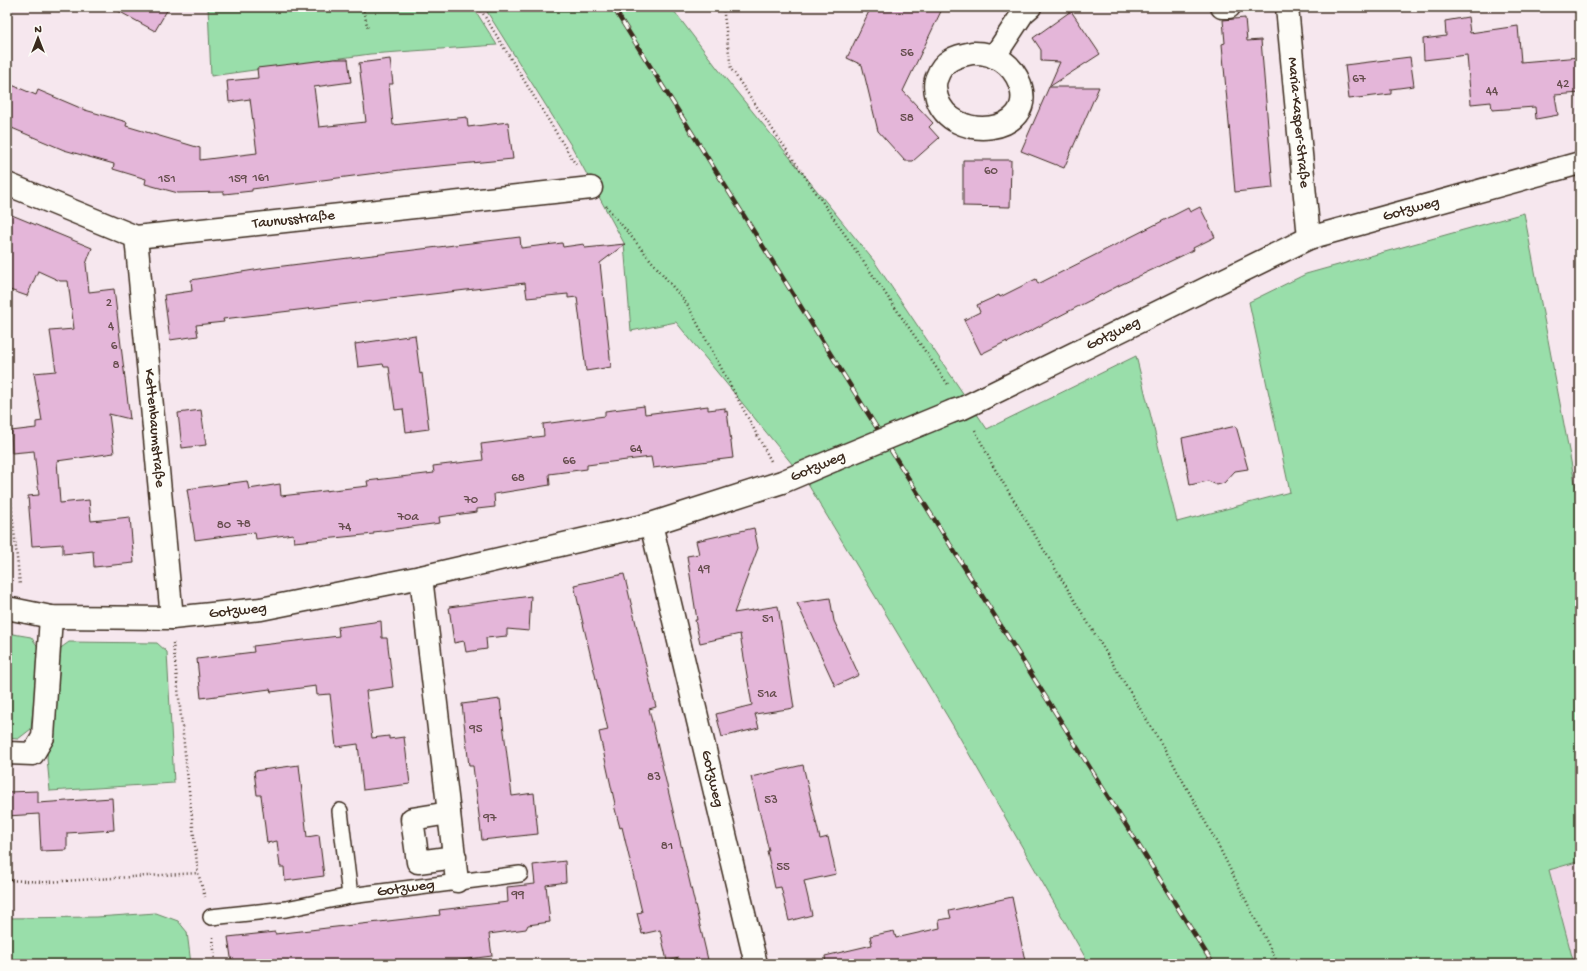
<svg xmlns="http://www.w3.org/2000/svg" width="1587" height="971" viewBox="0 0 1587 971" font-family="'Gochi Hand',sans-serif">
	<rect width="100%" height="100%" fill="#f6e7ee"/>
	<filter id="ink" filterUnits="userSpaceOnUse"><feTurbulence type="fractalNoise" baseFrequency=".025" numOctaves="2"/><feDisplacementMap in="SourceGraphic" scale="8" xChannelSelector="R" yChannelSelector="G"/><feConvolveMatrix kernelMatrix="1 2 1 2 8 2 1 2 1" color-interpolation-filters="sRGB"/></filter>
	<g filter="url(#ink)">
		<polygon fill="#f1d8e8" points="1580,861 1580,964 1574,964 1549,870"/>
		<g fill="#99deaa" stroke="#6a8464">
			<polygon points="208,7 473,7 497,45 370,54 211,76"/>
			<polygon points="484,7 671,7 718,69 874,261 987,429 1136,356 1177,522 1290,492 1249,302 1306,274 1524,213 1580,509 1580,861 1549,870 1574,964 1089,964 952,724 806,481 676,322 631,331 624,243 572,147"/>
			<polygon points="7,633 31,637 39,648 31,729 18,739 7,738"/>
			<polygon points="69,642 157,643 167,652 174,783 50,791 47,758 58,650"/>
			<polygon points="156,913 178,921 187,932 191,964 7,964 7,918 97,917"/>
		</g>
		<g fill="#e4b6d9" stroke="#3b2a1e">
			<polygon points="111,7 169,7 155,31"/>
			<polygon points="871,7 943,7 903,91 933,123 929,127 939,138 913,161 905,161 878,131 862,65 847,58"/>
			<polygon points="1071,11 1100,54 1049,87 1060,62 1041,61 1041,50 1033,38"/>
			<polygon points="1468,17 1470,33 1518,26 1521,62 1580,57 1580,93 1555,95 1558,115 1536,119 1535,107 1492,110 1491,102 1471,104 1467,55 1424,60 1423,39 1446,36 1445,21"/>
			<polygon points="1245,18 1247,41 1261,40 1273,188 1235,192 1222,44 1225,43 1223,20"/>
			<polygon points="1410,57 1414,86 1391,89 1391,94 1349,99 1345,65"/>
			<polygon points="334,59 348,59 351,82 314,87 319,127 366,122 359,63 390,59 393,84 389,84 393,125 467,117 468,127 508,122 513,159 408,169 252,189 252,191 224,194 224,192 178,193 145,184 146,179 113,169 114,164 64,150 7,126 7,83 36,95 38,90 85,110 127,122 126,126 200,148 200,160 257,153 250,99 229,102 227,81 258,78 257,68"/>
			<polygon points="1049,87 1099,87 1064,168 1021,151"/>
			<polygon points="963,160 1011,160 1010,207 963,206"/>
			<polygon points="1200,207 1215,237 1193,248 1194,250 1118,286 1007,343 1007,341 981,354 964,320 980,312 977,305 999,295 1000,297 1036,279 1038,284 1188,208 1190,212"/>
			<polygon points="7,213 92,248 86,264 89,292 114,289 130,419 109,414 114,453 57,461 60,503 89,500 91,521 130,517 134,563 94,567 93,551 63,554 63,544 32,546 28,496 39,495 34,451 12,453 11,431 36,428 36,422 42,421 34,373 56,371 50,331 74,329 68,281 60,281 38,271 27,296 7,289"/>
			<polygon points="520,237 521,248 562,243 563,247 584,244 585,248 625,244 600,263 611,367 586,371 577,297 568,298 568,294 527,298 525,283 223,319 224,322 196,325 198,336 170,340 164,295 192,291 191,280 267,268"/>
			<polygon points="415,335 420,374 422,373 429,429 406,432 403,409 395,410 389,367 384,367 383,364 358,367 355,344"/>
			<polygon points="644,406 645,414 708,406 708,410 725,408 725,412 727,411 733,458 653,468 651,457 587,465 587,469 549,474 550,485 494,494 495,507 477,509 477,512 439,517 440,523 374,532 374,534 294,542 293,534 256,539 255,532 195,540 187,489 247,481 249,489 280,484 281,496 368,486 367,481 434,473 433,466 483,460 481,444 544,436 543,424 605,416 605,411"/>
			<polygon points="201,410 206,445 182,448 178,413"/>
			<polygon points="1236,426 1248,469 1235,471 1224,483 1217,485 1208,481 1190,485 1182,438"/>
			<polygon points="754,528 758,548 734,613 778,606 794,708 755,714 759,728 722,737 716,714 752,705 740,634 700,643 695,620 697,620 687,556 699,554 696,541"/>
			<polygon points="624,574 656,707 649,709 709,964 680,964 679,958 667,961 660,930 642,934 637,913 642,912 622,827 620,828 614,805 615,804 599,732 608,730 574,585"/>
			<polygon points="531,596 529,631 507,629 507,636 486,638 487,649 466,652 464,641 454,643 449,607"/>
			<polygon points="830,598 834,621 859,675 835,686 797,603"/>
			<polygon points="381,621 382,638 387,638 393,687 366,691 372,738 389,736 389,739 404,737 410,784 363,790 358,744 336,747 330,694 317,695 316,686 271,692 270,689 201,698 197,659 254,652 253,646 339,636 338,627"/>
			<polygon points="500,699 512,796 534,793 538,834 482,840 473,766 469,766 462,704"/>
			<polygon points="299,765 307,837 319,835 324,876 285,881 284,867 280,867 277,841 267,843 261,795 257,795 254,771"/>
			<polygon points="803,765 820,839 828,837 836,874 804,881 812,915 789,921 781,887 775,888 767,851 769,851 751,777"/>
			<polygon points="38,791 38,803 112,798 114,830 67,833 67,850 41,851 39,814 7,816 7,792"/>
			<polygon points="565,861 566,882 546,885 550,922 528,925 526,929 489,934 492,956 430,964 232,964 228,937 275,932 275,934 440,915 439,910 508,902 507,887 535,884 533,865"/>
			<polygon points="1012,897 1025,961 1013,964 826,964 825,956 872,945 870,936 894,931 896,938 940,928 939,920 951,918 949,911"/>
		</g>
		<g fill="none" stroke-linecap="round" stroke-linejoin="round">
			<g stroke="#3b2a1e" stroke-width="18">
				<g id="lane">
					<polyline points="340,811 350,896"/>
					<path id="s1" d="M211,917L286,909L350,896L520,874"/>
				</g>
			</g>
			<g stroke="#3b2a1e" stroke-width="25">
				<g id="street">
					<polyline points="1222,7 1229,7"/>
					<path id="s2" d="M1287,7L1309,238"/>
					<path d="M972,53C994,52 1012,63 1020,84C1038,135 951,144 937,98C935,91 934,83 937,77C943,60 956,56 972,53Z"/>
					<polyline points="994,57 1023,13 1030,7"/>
					<path id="s3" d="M7,184L136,237L591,188"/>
					<path id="s4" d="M136,237L172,618"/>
					<path id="s5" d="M953,411L963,408L1309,238L1580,163"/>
					<path id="s6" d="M651,524L756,964"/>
					<polyline points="421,577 457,881"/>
					<path id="s7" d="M7,608L51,617L172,618L261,609L421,577L651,524L782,482L834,460"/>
					<polyline points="7,753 33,754 43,737 51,617"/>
					<polyline points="449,813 412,819 418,862 455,857"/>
				</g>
			</g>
			<g stroke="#3b2a1e" stroke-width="2.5" stroke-dasharray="1 3" stroke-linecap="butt">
				<polyline points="363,7 368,30"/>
				<polyline points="479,7 576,165"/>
				<polyline points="723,7 731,69 949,386"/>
				<polyline points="606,206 687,304 771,461"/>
				<polyline points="975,430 993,466 1173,763 1217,843 1278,964"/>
				<polyline points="7,467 20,585"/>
				<polyline points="173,643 198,873 205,897"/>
				<polyline points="7,880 46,882 198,873"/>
				<polyline points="213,937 215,964"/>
			</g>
			<use href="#lane" stroke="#fdfcf7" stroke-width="15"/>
			<use href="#street" stroke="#fdfcf7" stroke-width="22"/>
			<g stroke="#3b2a1e" stroke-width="4.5">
				<polyline id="rail" points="613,7 1213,964"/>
			</g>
			<use href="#rail" stroke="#fdfcf7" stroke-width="3" stroke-dasharray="9" stroke-linecap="butt"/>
			<g stroke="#3b2a1e" stroke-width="25" stroke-linecap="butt">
				<polyline id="street-bridge" points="834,460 953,411"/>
			</g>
			<use href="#street-bridge" stroke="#fdfcf7" stroke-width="22"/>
		</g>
	</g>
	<g text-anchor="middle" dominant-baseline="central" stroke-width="3" stroke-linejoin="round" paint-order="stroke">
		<g font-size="13" fill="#654d4d">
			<text x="907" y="53">56</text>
			<text x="1359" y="79">67</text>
			<text x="1563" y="84">42</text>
			<text x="1492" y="91">44</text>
			<text x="907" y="118">58</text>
			<text x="991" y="171">60</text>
			<text x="261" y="178">161</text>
			<text x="167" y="179">151</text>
			<text x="238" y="179">159</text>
			<text x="109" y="303">2</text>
			<text x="111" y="326">4</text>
			<text x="114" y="346">6</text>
			<text x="116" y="365">8</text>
			<text x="636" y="449">64</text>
			<text x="569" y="461">66</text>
			<text x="518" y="478">68</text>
			<text x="471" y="500">70</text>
			<text x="408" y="517">70a</text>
			<text x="244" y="524">78</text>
			<text x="224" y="525">80</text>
			<text x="345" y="527">74</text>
			<text x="704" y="569">49</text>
			<text x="768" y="619">51</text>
			<text x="767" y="694">51a</text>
			<text x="476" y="729">95</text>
			<text x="654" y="777">83</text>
			<text x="771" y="800">53</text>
			<text x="490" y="818">97</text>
			<text x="667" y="846">81</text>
			<text x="783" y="867">55</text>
			<text x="518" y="895">99</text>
		</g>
		<g font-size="15" fill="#3b2a1e" stroke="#fdfcf7">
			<text stroke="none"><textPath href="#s2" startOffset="116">Maria-Kasper-Straße</textPath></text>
			<text stroke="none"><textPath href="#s5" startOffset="502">Gotzweg</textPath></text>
			<text stroke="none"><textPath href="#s3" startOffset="298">Taunusstraße</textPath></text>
			<text stroke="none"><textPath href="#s5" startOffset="178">Gotzweg</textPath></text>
			<text stroke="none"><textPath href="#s4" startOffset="192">Kettenbaumstraße</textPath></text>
			<text transform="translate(818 467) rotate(-23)">Gotzweg</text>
			<text stroke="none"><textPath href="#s7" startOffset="232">Gotzweg</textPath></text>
			<text stroke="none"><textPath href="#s6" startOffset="262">Gotzweg</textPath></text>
			<text stroke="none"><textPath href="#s1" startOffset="197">Gotzweg</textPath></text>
		</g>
	</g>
	<rect width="1587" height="971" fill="none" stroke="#fdfcf7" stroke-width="24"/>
	<rect x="12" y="12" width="1563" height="947" fill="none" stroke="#3b2a1e" stroke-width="1.5" filter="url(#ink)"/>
	<g transform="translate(38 38)" stroke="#fdfcf7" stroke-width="3" paint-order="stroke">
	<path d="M0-3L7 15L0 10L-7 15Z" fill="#3b2a1e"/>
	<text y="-6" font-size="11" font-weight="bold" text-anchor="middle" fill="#3b2a1e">N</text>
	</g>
</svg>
